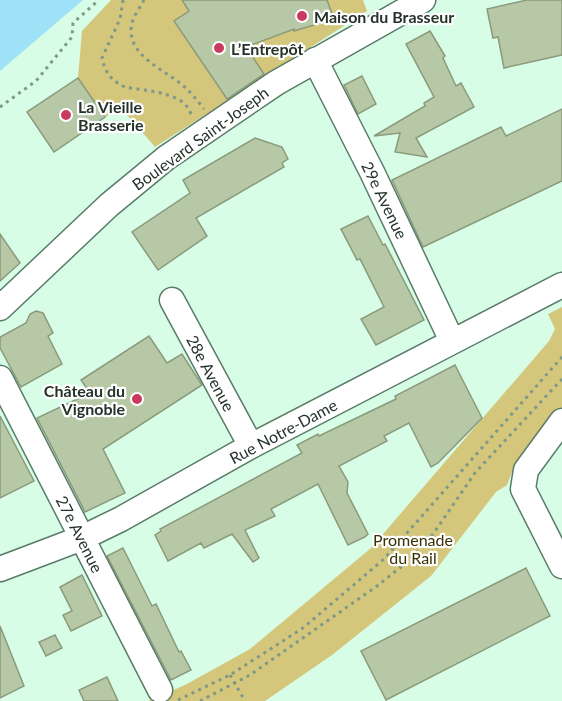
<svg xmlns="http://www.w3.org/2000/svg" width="562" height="701" viewBox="0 0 562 701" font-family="Lato,sans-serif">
	<rect width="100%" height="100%" fill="#d7fde7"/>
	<g fill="#d4c77c">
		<polygon points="111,0 363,0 367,11 155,147 122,109 105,117 78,78 82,31"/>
		<polygon points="562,307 562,407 512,472 507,485 496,492 431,576 332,655 265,701 148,701 185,685 250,649 371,548 549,341 555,329 548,314"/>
	</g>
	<polygon fill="#9fe2f8" points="0,0 83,0 0,71"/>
	<g fill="#b7c8a6" stroke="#8a9a7a" stroke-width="1.5">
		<polygon points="182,0 327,0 334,19 294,31 294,29 246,47 264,74 227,99 174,21 189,11"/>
		<polygon points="527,0 562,0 562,55 504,68 498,37 493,38 487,9"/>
		<polygon points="430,31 445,56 443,58 456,86 461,83 474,107 416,138 427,157 395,152 400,133 374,136 425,106 424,103 434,97 406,44"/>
		<polygon points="362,76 376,104 358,114 344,85"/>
		<polygon points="78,78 105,117 54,152 27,112"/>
		<polygon points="562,109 562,181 423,247 392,180 501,127 506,136"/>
		<polygon points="255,138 282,147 288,159 282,163 284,167 196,218 207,236 158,270 132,232 190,193 183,180"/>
		<polygon points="368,216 383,245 385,244 424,320 376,345 361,319 384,307 360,259 357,260 341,229"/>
		<polygon points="0,234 20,263 0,281"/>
		<polygon points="36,311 43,313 53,333 48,336 62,364 21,387 0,348 0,337 26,323 30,314"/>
		<polygon points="149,336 167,363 182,354 202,385 103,449 125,493 85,512 37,418 90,393 81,380"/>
		<polygon points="455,365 482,418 438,463 431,467 409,423 384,436 387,441 339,466 348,482 347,493 368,534 365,537 348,545 318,484 271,509 275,516 245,530 259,558 253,562 232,534 204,548 201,543 168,561 155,535 161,531 160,529 302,453 297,445 318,434 319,436 371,411 396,399 395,396"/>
		<polygon points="0,416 34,481 0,498"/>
		<polygon points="123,548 152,606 156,604 179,652 181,651 191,670 171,680 107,556"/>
		<polygon points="526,568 550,616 386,700 361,651"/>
		<polygon points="82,575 102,616 71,631 63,615 72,611 60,587"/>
		<polygon points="0,626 24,686 0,698"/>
		<polygon points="55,635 62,648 46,656 39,642"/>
		<polygon points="107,677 118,701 84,701 79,690"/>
	</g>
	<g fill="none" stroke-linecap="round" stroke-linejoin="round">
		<g stroke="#597c68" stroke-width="27">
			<g id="minor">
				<polyline points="315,60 372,172 452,341"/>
				<polyline points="172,300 251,446"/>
				<polyline points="0,308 109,205 166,158 276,83 423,0"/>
				<polyline points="0,378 160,690"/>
				<polyline points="562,421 526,470 523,489 562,566"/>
				<polyline points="0,569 82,538 121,519 251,446 562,285"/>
			</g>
		</g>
		<g stroke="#7e9889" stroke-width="3" stroke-dasharray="3 4.5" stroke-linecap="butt">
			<path d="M123,0L120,19L102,58C105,73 112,81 125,87C146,91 186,92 191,115"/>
			<path d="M144,0C139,9 131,19 131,30C131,57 163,69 181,84C190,91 197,100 204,109"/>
			<polyline points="0,107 36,81 72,37 73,23 99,0"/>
			<polyline points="230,675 245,701"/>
			<polyline points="178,700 230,675 303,628 384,559 562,357"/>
			<polyline points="200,701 250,675 377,586 406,563 433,534 475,473 562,379"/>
		</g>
		<use href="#minor" stroke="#fff" stroke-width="24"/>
	</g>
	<g fill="#c93a60" stroke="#fff" stroke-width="2">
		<circle cx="302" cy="16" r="6"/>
		<circle cx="219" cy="48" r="6"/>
		<circle cx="66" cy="115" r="6"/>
		<circle cx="137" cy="399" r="6"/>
	</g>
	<g text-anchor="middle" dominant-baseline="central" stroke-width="4.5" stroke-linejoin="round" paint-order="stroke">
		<g font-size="16" font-weight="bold" fill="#24322a" stroke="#fff" text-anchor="start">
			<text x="314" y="16">Maison du Brasseur</text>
			<text x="231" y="48">L’Entrepôt</text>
			<text x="78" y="106">La Vieille<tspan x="78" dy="18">Brasserie</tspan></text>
			<text x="125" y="390" text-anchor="end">Château du<tspan x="125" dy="18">Vignoble</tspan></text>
		</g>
		<g font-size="16" fill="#24322a" stroke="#fff">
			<text transform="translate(200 138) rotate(-36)">Boulevard Saint-Joseph</text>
			<text transform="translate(385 200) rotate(64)">29e Avenue</text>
			<text transform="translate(211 373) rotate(62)">28e Avenue</text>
			<text transform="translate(283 431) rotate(-28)">Rue Notre-Dame</text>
			<text transform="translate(80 534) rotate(63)">27e Avenue</text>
		</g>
		<g font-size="16" fill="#373003" stroke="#fff">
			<text x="413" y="539">Promenade<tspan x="413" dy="18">du Rail</tspan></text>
		</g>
	</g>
</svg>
